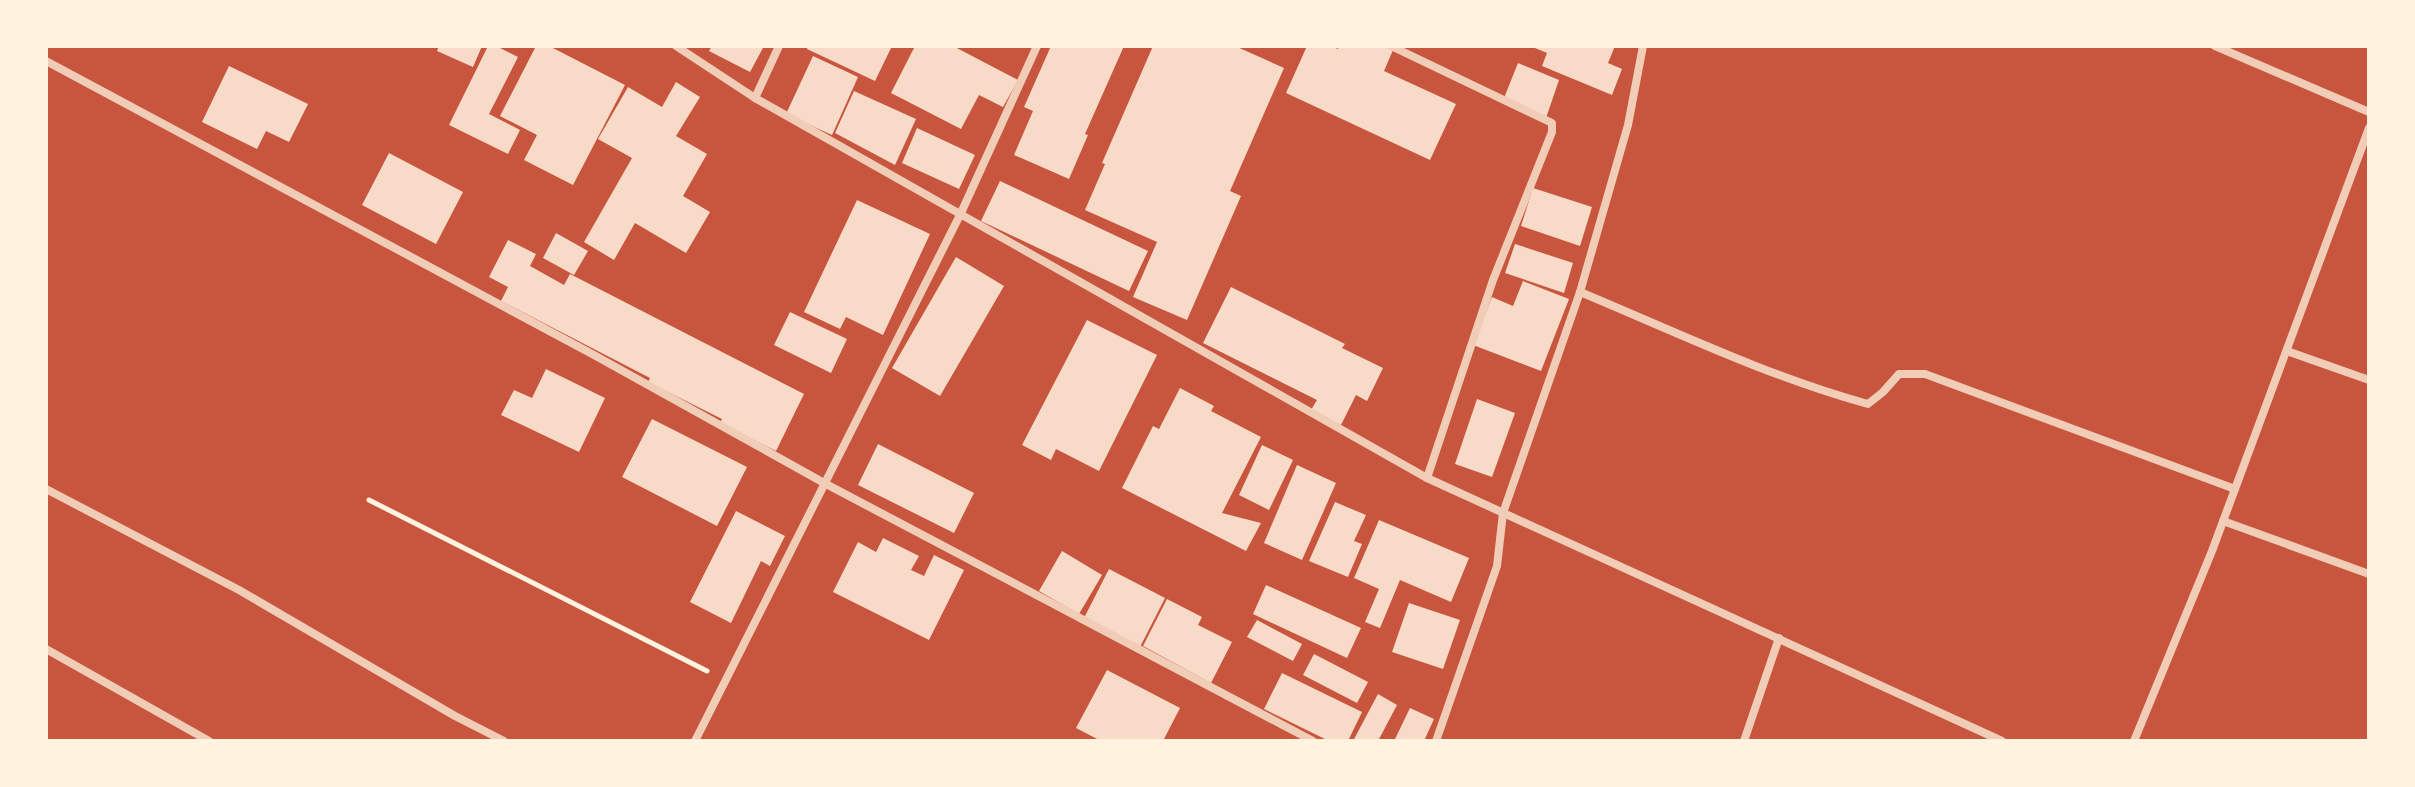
<svg xmlns="http://www.w3.org/2000/svg" width="2415" height="787" viewBox="0 0 2415 787" font-family="Lato,sans-serif">
	<rect width="100%" height="100%" fill="#c8553d"/>
	<g fill="#f7dbc8">
		<polygon points="439,46 482,46 473,67 437,51"/>
		<polygon points="488,46 496,46 518,57 489,114 520,130 508,154 449,125"/>
		<polygon points="536,46 549,46 625,85 573,185 524,160 537,135 500,116"/>
		<polygon points="712,46 764,46 750,72 709,51"/>
		<polygon points="808,46 892,46 875,81 807,49"/>
		<polygon points="915,46 953,46 1018,80 1003,107 979,95 961,129 891,93"/>
		<polygon points="1051,46 1124,46 1085,134 1088,135 1069,179 1014,155 1033,111 1024,107"/>
		<polygon points="1153,46 1235,46 1284,68 1230,191 1241,196 1187,320 1133,297 1157,242 1085,210 1105,164 1102,163"/>
		<polygon points="1307,46 1331,46 1338,49 1339,46 1385,46 1393,50 1384,71 1456,104 1430,160 1286,93"/>
		<polygon points="1530,46 1615,46 1608,63 1622,69 1612,95 1542,66 1547,53"/>
		<polygon points="813,56 858,77 832,135 786,114"/>
		<polygon points="1518,63 1559,80 1546,118 1504,98"/>
		<polygon points="229,66 308,104 289,142 266,131 257,149 202,122"/>
		<polygon points="676,82 700,97 676,136 707,154 683,196 710,212 686,253 635,223 614,260 584,242 632,158 598,139 628,87 662,107"/>
		<polygon points="854,91 916,119 895,165 835,133"/>
		<polygon points="917,128 975,155 959,189 902,163"/>
		<polygon points="389,153 463,192 436,244 362,205"/>
		<polygon points="1000,181 1148,251 1129,291 981,221"/>
		<polygon points="1533,188 1592,207 1580,246 1521,226"/>
		<polygon points="857,200 930,234 883,335 846,317 840,329 804,312"/>
		<polygon points="556,233 588,251 574,275 543,258"/>
		<polygon points="508,240 536,254 530,266 564,285 570,274 804,394 776,451 720,423 722,419 648,382 650,378 501,301 508,287 489,277"/>
		<polygon points="1515,244 1573,263 1564,293 1505,273"/>
		<polygon points="956,257 1004,286 940,396 892,368"/>
		<polygon points="1523,281 1569,299 1541,371 1473,345 1492,297 1513,306"/>
		<polygon points="1231,287 1345,344 1342,348 1383,368 1367,401 1356,395 1341,425 1311,410 1317,400 1203,343"/>
		<polygon points="790,312 847,339 831,373 774,345"/>
		<polygon points="1087,320 1157,355 1099,471 1056,449 1051,460 1022,445"/>
		<polygon points="546,369 605,398 579,452 501,415 514,390 532,398"/>
		<polygon points="1180,388 1214,406 1211,411 1261,437 1222,513 1261,523 1246,551 1122,488 1153,426 1159,429"/>
		<polygon points="1477,399 1515,413 1492,477 1455,464"/>
		<polygon points="652,419 747,467 717,526 622,477"/>
		<polygon points="878,444 974,493 954,533 858,485"/>
		<polygon points="1262,445 1293,460 1269,510 1239,495"/>
		<polygon points="1297,465 1336,483 1302,560 1264,543"/>
		<polygon points="1335,502 1366,515 1354,541 1362,544 1348,577 1309,561"/>
		<polygon points="736,511 785,536 770,566 761,561 731,623 690,602"/>
		<polygon points="1379,520 1469,558 1451,602 1400,580 1380,628 1365,622 1379,589 1354,578"/>
		<polygon points="883,538 919,556 911,570 924,576 934,555 964,570 929,640 833,592 858,542 876,552"/>
		<polygon points="1062,551 1102,575 1079,614 1039,591"/>
		<polygon points="1109,569 1165,598 1140,647 1084,618"/>
		<polygon points="1266,585 1361,628 1347,658 1253,614"/>
		<polygon points="1167,599 1202,617 1198,625 1232,642 1211,683 1143,646"/>
		<polygon points="1409,603 1460,620 1443,669 1392,652"/>
		<polygon points="1257,620 1302,644 1293,661 1247,637"/>
		<polygon points="1314,654 1368,682 1357,703 1303,675"/>
		<polygon points="1107,670 1180,708 1163,741 1101,741 1076,728"/>
		<polygon points="1282,673 1362,712 1348,741 1329,741 1264,709"/>
		<polygon points="1378,694 1397,705 1378,741 1353,741"/>
		<polygon points="1410,708 1434,719 1424,741 1394,741"/>
	</g>
	<g fill="none" stroke-linecap="round" stroke-linejoin="round">
		<polyline stroke="#fff3e0" stroke-width="5" points="369,500 707,671"/>
		<g stroke="#f1ccb7" stroke-width="8">
			<polyline points="676,46 755,98 1427,478 2002,741"/>
			<polyline points="1391,46 1552,123 1552,132 1493,280 1427,478"/>
			<polyline points="2215,46 2369,112"/>
			<polyline points="46,61 594,355 826,484 1313,741"/>
			<polyline points="755,98 779,46"/>
			<path d="M1580,292C1674,331 1769,377 1868,404L1883,392L1899,374H1925L2235,489"/>
			<polyline points="2287,351 2369,380"/>
			<polyline points="46,489 239,590 455,716 504,741"/>
			<polyline points="2223,521 2369,574"/>
			<polyline points="46,649 209,741"/>
			<polyline points="695,741 961,213 1037,46"/>
			<polyline points="1436,741 1497,566 1503,513 1580,292 1628,125 1643,46"/>
			<polyline points="1744,741 1779,638"/>
			<polyline points="2134,741 2212,551 2369,128"/>
		</g>
	</g>
	<rect width="2415" height="787" fill="none" stroke="#fff3e0" stroke-width="96"/>
</svg>
